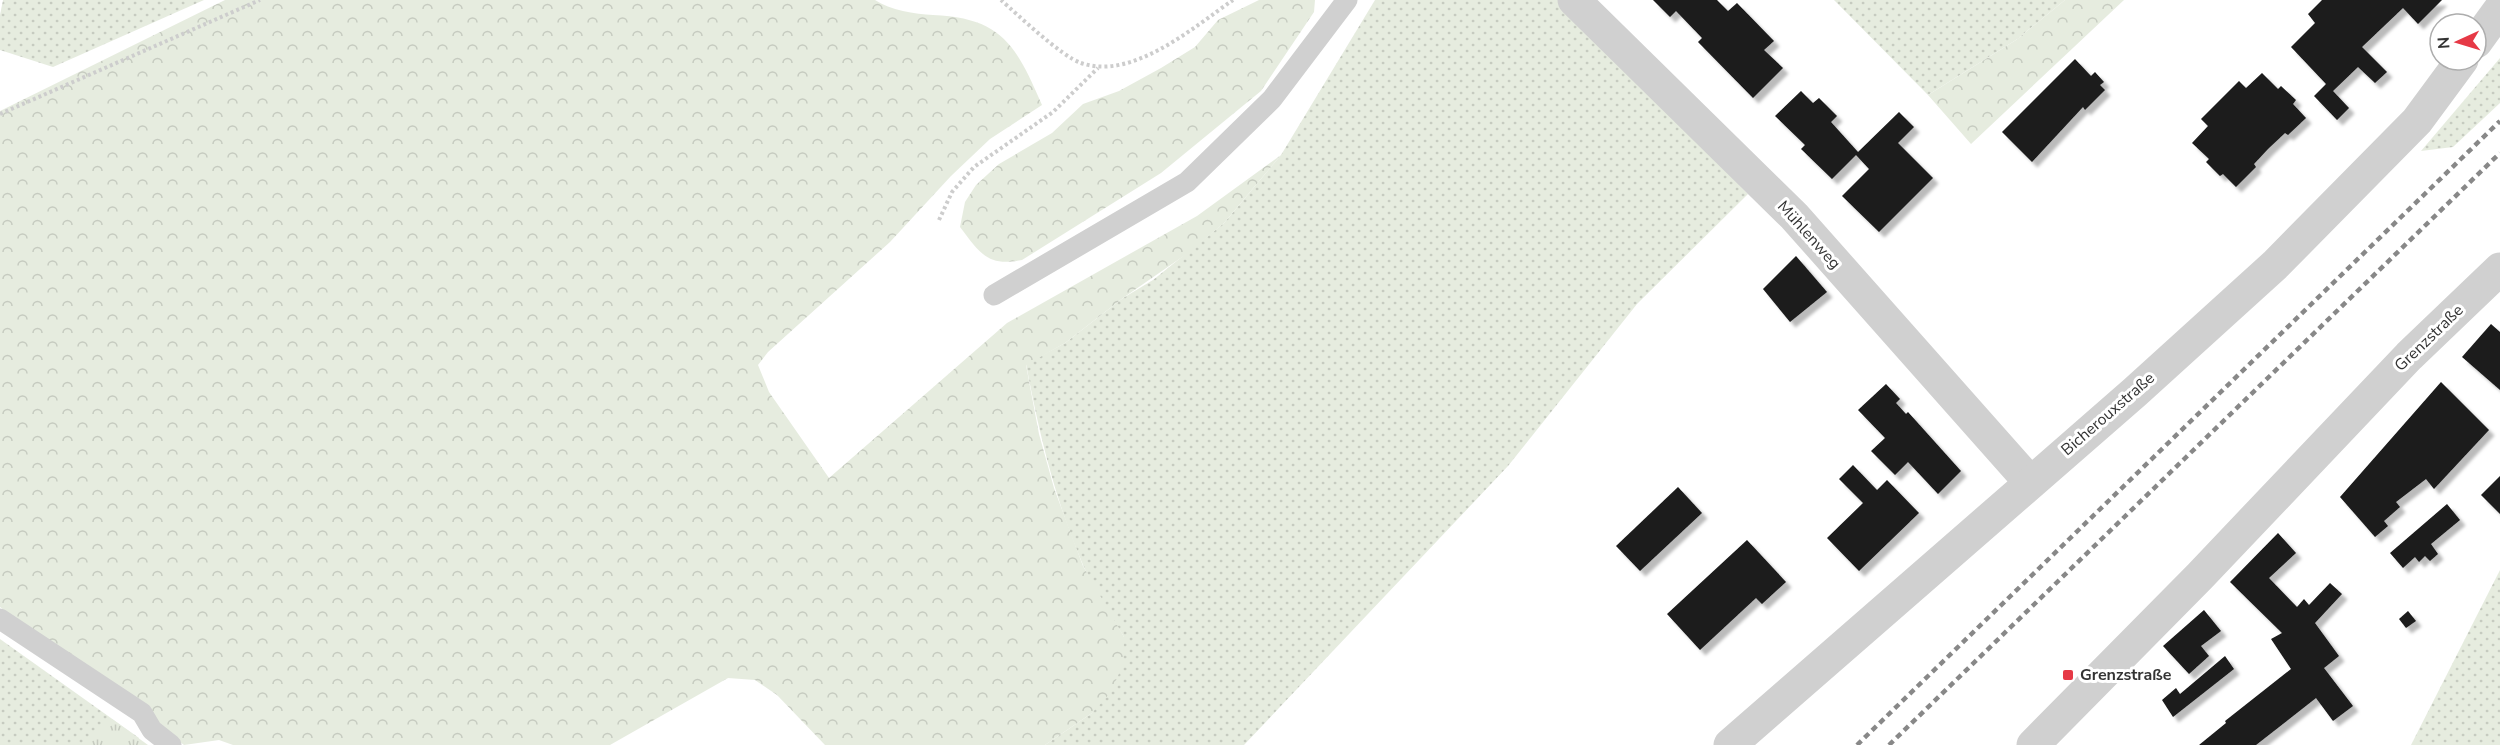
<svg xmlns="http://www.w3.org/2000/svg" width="2500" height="745" viewBox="0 0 2500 745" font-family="'Nunito Sans',sans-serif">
	<defs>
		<pattern id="grass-dots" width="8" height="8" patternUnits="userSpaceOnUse" patternTransform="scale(1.5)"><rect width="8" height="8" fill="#e6ecdf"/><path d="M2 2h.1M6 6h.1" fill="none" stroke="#c6cbc0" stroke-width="1.8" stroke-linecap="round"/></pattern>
		<pattern id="forest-crowns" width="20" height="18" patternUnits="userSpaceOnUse" patternTransform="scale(1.5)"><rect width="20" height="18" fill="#e6ecdf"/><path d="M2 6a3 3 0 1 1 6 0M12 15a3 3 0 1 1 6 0" fill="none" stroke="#c6cbc0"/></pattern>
		<pattern id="park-tufts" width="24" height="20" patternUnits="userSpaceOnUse" patternTransform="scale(1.5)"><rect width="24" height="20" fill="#e6ecdf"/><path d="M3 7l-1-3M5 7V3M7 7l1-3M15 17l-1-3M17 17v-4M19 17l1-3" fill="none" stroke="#c6cbc0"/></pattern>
		<filter id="shadow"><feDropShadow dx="5.5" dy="5.5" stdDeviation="1.5" flood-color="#0004"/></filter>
	</defs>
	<rect width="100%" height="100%" fill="#fff"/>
	<g fill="url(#grass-dots)">
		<polygon points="3,0 204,0 53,67 0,50 0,15"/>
		<path d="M1375,0H1560L1748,194L1637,304L1508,466L1244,745H1045L1092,713L1124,637C1110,614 1094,590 1083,565C1055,500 1039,433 1026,364L1065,343L1123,298L1153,280L1224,223L1281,155Z"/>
		<polygon points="1834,0 2065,0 2016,40 1928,95"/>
		<polygon points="2500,58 2500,103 2453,147 2421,151"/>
		<polygon points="2500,570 2500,745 2411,745"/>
		<polygon points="0,639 139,738 137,745 0,745"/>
	</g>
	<g fill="url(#forest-crowns)">
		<path d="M225,0H875C890,10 915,14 933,15C1002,18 1016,45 1042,105L990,139L951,176L890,242L768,352L758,365L769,392L829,478L1007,323L1197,216L1281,155L1224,223L1188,253L1123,298L1065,343L1026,365L1039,434L1054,488L1083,566L1124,637L1123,665L1110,693L1092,713L1045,745H825L777,695L755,680L728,678L610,745H233L219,740L184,745L0,607V111Z"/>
		<path d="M1259,0H1315L1314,12L1261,91L1161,173L1022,260C987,267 980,253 960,227L965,202L976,185L999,164L1052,133L1083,104L1119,91L1161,68L1195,47L1218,20Z"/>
		<polygon points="2065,0 2124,0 1971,144 1928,95 2016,40"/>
	</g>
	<polygon fill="url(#park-tufts)" points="112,719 148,745 83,745"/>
	<g fill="#1a1a1a" filter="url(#shadow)">
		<polygon points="1653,0 1717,0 1728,11 1737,3 1774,41 1764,50 1783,68 1753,98 1698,42 1702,38 1676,11 1670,17"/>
		<polygon points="2322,0 2442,0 2418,24 2403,8 2362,47 2387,72 2375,83 2358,67 2333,91 2349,108 2337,120 2314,96 2326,84 2291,47 2315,23 2308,14"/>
		<polygon points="2075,59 2091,76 2095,72 2104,82 2100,85 2105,90 2085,110 2083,107 2032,162 2002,132"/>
		<polygon points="2262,73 2278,89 2281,86 2296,100 2293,104 2306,118 2288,135 2285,133 2268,149 2254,164 2256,167 2236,187 2223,174 2220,176 2206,162 2209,159 2192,143 2208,126 2201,119 2239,81 2246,88"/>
		<polygon points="1801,91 1813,103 1819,98 1837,116 1831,122 1858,152 1899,112 1914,127 1898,143 1933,178 1879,232 1842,196 1869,169 1856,155 1832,179 1801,149 1805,145 1775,116"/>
		<polygon points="1796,256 1827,292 1790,322 1763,289"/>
		<polygon points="2491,324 2500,332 2500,390 2462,357"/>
		<polygon points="2441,382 2489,430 2434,489 2426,479 2396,502 2400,507 2384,521 2388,526 2375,537 2340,497"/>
		<polygon points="1886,384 1900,399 1896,403 1906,414 1908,412 1961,471 1938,494 1908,462 1895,475 1871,451 1885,438 1858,410"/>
		<polygon points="1853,465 1877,490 1887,480 1919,513 1859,571 1827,538 1863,503 1839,479"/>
		<polygon points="2500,476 2500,514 2481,495"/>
		<polygon points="1678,487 1702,513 1640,571 1616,546"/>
		<polygon points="2447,504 2460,520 2431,544 2438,554 2430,561 2425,556 2419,562 2415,557 2403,568 2390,553"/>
		<polygon points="2278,533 2296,553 2269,578 2297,607 2304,599 2309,605 2330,583 2342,594 2315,623 2339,656 2324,668 2353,706 2333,721 2316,698 2256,745 2199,745 2226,723 2225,721 2291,669 2271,639 2282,633 2230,582"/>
		<polygon points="1747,540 1786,582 1762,604 1756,598 1700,650 1667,614"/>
		<polygon points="2204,610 2221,631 2201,646 2209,656 2189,674 2163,646"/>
		<polygon points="2408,611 2416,621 2406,628 2399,619"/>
		<polygon points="2225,656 2234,669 2173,717 2162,700 2176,688 2180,694"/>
	</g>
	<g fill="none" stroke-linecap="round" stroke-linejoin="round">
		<g stroke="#cdcdcd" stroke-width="4" stroke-dasharray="3 3" stroke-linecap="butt">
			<path d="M1001,0C1018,15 1061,56 1081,63C1132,81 1194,27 1233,0"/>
			<polyline points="0,114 260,0"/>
			<polyline points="939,220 952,192 974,167 1053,112 1098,68"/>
		</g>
		<g stroke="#d0d0d0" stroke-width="21">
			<polyline points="994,295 1187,182 1272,99 1347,0"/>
			<polyline points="0,619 142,713 152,730 171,745"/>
		</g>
		<g stroke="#d0d0d0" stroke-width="33">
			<polyline points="1574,0 1794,216 2030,482"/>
			<polyline points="2476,42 2500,9"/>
			<polyline points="1730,745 2135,392 2275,265 2417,121 2462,60"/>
			<polyline points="2033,745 2200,576 2409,356 2500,269"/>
		</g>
		<g stroke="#888" stroke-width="4.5" stroke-dasharray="6 4.5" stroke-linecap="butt">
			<polyline points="1857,745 2500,121"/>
			<polyline points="1889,745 2500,153"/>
		</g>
	</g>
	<rect fill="#e63946" stroke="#fff" stroke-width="2" x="2062" y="669" width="12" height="12" rx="3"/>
	<g text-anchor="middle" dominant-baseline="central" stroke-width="6" stroke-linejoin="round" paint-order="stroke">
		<g font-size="16" fill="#333" stroke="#fff">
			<text transform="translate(1809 235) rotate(48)">Mühlenweg</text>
			<text transform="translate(2429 338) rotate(-44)">Grenzstraße</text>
			<text transform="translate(2108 414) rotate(-41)">Bicherouxstraße</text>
		</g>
		<g font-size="16" font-weight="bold" fill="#333" stroke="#fff" text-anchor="start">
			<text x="2080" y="675">Grenzstraße</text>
		</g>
	</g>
	<g transform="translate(2458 42) rotate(266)"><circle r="28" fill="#ffffff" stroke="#adadad" stroke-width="1.5"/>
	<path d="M0-4.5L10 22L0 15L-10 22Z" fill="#e63946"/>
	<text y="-9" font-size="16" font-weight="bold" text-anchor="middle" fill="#333333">N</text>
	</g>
</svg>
